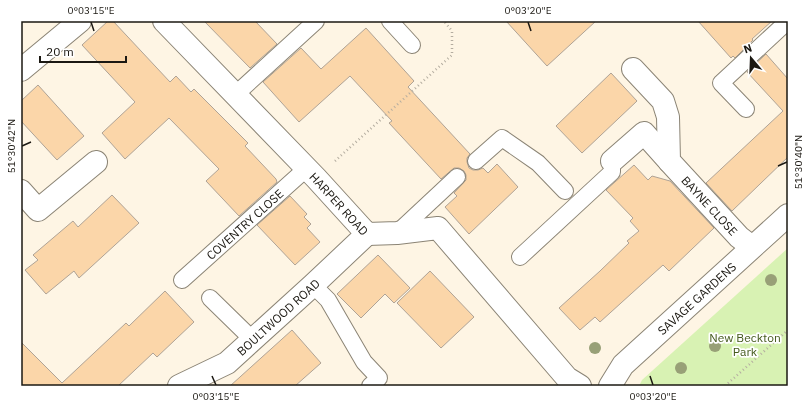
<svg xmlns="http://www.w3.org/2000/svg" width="809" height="407" viewBox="0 0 809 407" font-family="'IBM Plex Sans',sans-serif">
	<rect width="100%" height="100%" fill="#fef5e4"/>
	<polygon fill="#d8f2b3" points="788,248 788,386 639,386 642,380"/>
	<g fill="#fbd6a9" stroke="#afa396">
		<polygon points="108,21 113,21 170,82 176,76 191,92 194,89 248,143 245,146 276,179 277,182 239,216 206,181 219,169 169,118 125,159 102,133 135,102 82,45"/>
		<polygon points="204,21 255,21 277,44 250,68"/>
		<polygon points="506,21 596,21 547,66"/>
		<polygon points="698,21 772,21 752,39 753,40 735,58 733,56 731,58"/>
		<polygon points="366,28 414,81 408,87 470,154 467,158 467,162 469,168 473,170 478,170 483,168 488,173 497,164 518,187 469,234 445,207 457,196 454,193 466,180 466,175 464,171 459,168 454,168 441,179 389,123 392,121 350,76 299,122 263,82 301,48 321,69"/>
		<polygon points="766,54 788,79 788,157 732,211 706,183 783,111 747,72"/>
		<polygon points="611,73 637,101 582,153 556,126"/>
		<polygon points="38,85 84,136 57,160 21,121 21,101"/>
		<polygon points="634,165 648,180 652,176 670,181 714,228 669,271 663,265 600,322 595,317 580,330 559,308 600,271 629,243 627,241 639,231 630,221 633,218 606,190"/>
		<polygon points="112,195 139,223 79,278 74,271 46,294 25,270 38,260 33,255 73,221 78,227"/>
		<polygon points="290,196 307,214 304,217 311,224 307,228 320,242 295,265 257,225"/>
		<polygon points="378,255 410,288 394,303 385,294 361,318 337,294"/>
		<polygon points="430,271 474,317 441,348 397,303"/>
		<polygon points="165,291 194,322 157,357 153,353 118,386 21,386 21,342 62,383 126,323 129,326"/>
		<polygon points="292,330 321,363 295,386 230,386"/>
	</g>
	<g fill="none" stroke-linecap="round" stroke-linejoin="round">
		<g stroke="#8b8475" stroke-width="18">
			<g id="lane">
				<polyline points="390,21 412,45"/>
				<polyline points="235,95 316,21"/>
				<polyline points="746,109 721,83 788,21"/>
				<polyline points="476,161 502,138 538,163 565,191"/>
				<polyline points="397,233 457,177"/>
				<polyline points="520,257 612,172 612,161"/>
				<path id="s1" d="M182,280L307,168"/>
				<polyline points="313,285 328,300 364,362 379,378 370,386"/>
				<polyline points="210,298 253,340"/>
			</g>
		</g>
		<g stroke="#8b8475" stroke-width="24">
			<g id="street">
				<path id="s2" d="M164,21L316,178L367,234L397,233L438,228L567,378L580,386"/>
				<path id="s3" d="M633,69L663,101L668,117L669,161L739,237L752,247"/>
				<polyline points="21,70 80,21"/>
				<polyline points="612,161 644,133 669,161"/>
				<polyline points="21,191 38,210 96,162"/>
				<path id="s4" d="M179,386L227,363L313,285L367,234"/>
				<path id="s5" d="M610,386L623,365L788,215"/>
			</g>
		</g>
		<g stroke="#b4ada0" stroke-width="2.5" stroke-dasharray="1 3" stroke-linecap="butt">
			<polyline points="335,161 452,55 452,31 444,21"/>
			<polyline points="725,386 788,330"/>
		</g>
		<use href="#lane" stroke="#fff" stroke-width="16"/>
		<use href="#street" stroke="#fff" stroke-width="22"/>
	</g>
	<g fill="#98a077">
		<circle cx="771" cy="280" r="6"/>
		<circle cx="715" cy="346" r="6"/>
		<circle cx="595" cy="348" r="6"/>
		<circle cx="681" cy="368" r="6"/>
	</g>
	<path fill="none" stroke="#1b1812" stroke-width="1.5" d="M91,22L94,31M528,22L531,31M22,146L31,142M778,166L787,162M212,376L216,385M650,376L653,385"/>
	<g text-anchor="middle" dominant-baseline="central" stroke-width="3.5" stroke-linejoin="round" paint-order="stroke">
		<g font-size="12" fill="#1b1812" stroke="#fff">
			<text stroke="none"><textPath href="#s2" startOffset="253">HARPER ROAD</textPath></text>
			<text stroke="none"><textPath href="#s3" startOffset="165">BAYNE CLOSE</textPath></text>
			<text stroke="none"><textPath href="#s1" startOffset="84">COVENTRY CLOSE</textPath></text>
			<text stroke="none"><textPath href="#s5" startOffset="124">SAVAGE GARDENS</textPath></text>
			<text stroke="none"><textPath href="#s4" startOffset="122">BOULTWOOD ROAD</textPath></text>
		</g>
		<g font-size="12" fill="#455a1d" stroke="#fff">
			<text x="745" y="337">New Beckton<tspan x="745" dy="14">Park</tspan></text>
		</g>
	</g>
	<rect width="809" height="407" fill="none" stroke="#ffffff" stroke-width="44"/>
	<g transform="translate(751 58) rotate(341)" stroke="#ffffff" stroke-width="3" paint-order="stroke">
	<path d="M0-3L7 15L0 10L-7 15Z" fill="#1b1812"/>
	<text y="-6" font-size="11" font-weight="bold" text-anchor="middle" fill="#1b1812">N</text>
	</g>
	<path d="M40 56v6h86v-6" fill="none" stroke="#1b1812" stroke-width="2"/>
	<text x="46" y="56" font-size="12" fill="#1b1812" stroke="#ffffff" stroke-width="3" paint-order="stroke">20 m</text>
	<rect x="22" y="22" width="765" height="363" fill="none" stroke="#1b1812" stroke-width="1.5"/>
	<g font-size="10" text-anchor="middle" fill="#1b1812">
		<text x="91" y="14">0°03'15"E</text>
		<text x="528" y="14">0°03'20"E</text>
		<text transform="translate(11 146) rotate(-90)" y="4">51°30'42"N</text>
		<text transform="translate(798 162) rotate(-90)" y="4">51°30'40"N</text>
		<text x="216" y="400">0°03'15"E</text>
		<text x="653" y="400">0°03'20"E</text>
	</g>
</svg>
